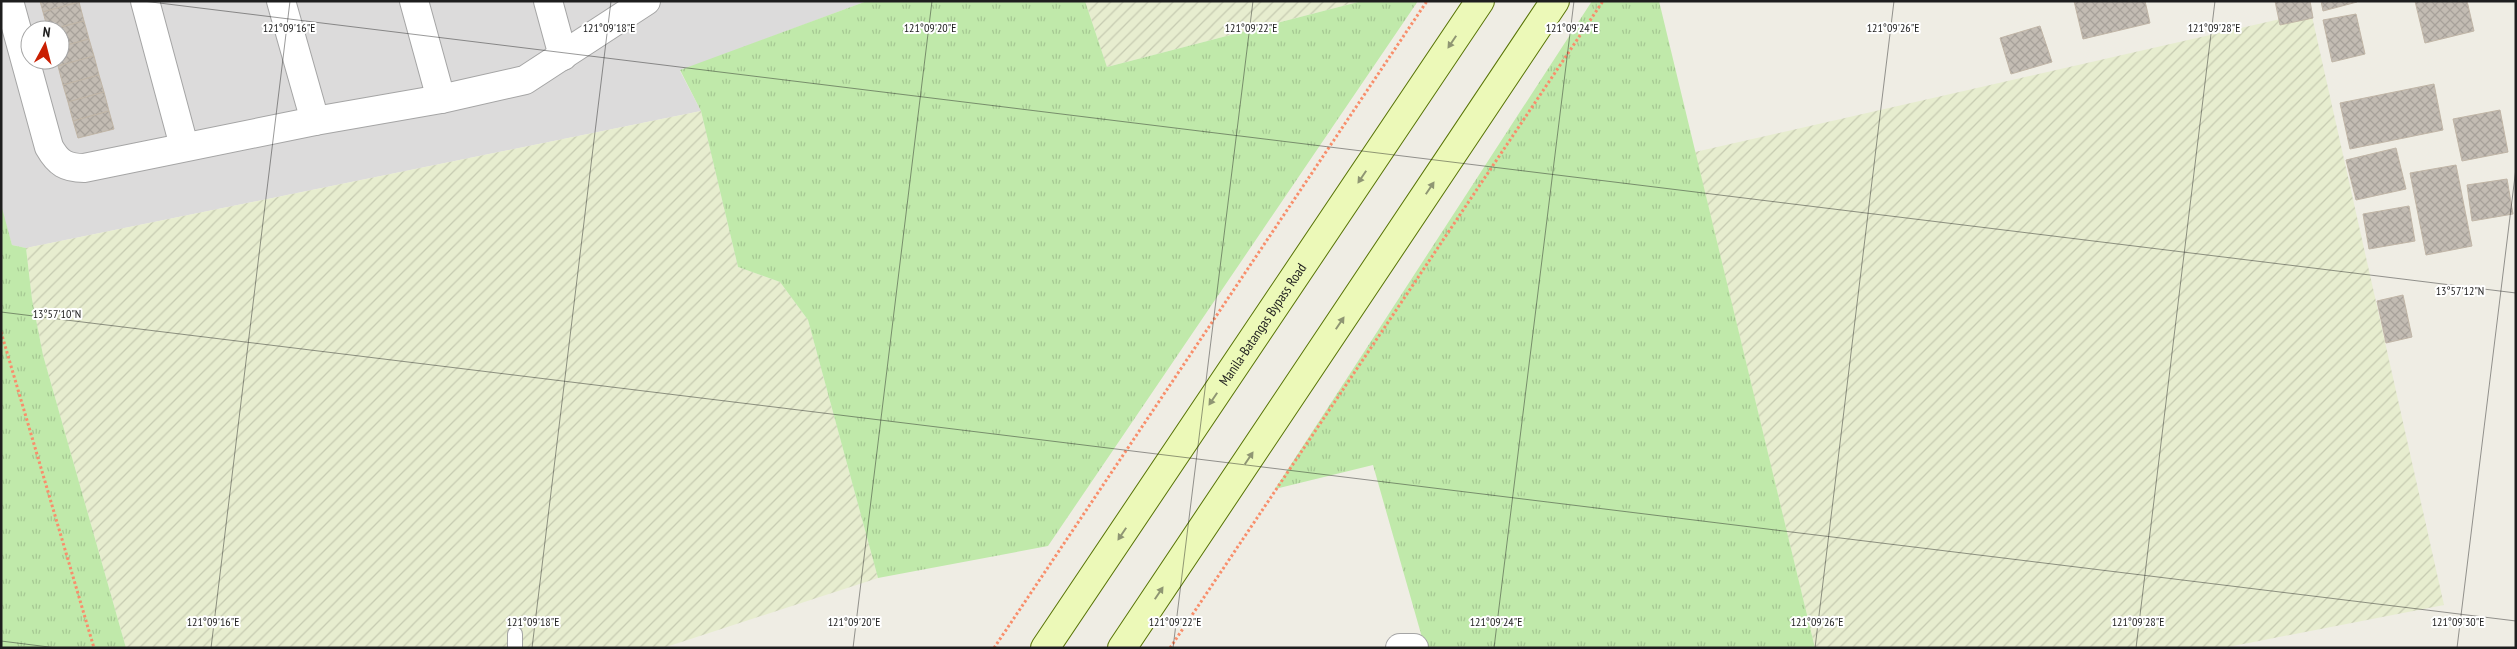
<svg xmlns="http://www.w3.org/2000/svg" width="2517" height="649" viewBox="0 0 2517 649" font-family="'PT Sans Narrow',sans-serif">
	<defs>
		<pattern id="farmland-furrows" width="10" height="10" patternUnits="userSpaceOnUse" patternTransform="scale(1.25)"><rect width="10" height="10" fill="#e7edcf"/><path d="M-1 1l2-2M0 10L10 0M9 11l2-2" fill="none" stroke="#c6cbb1"/></pattern>
		<pattern id="grass-tufts" width="24" height="20" patternUnits="userSpaceOnUse" patternTransform="scale(1.25)"><rect width="24" height="20" fill="#c0e9aa"/><path d="M3 7l-1-3M5 7V3M7 7l1-3M15 17l-1-3M17 17v-4M19 17l1-3" fill="none" stroke="#a5c792"/></pattern>
		<pattern id="building-cross-hatch" width="8" height="8" patternUnits="userSpaceOnUse" patternTransform="scale(1.25)"><rect width="8" height="8" fill="#c3bcb3"/><path d="M0 0l8 8M0 8l8-8" fill="none" stroke="#a7a19a"/></pattern>
	</defs>
	<rect width="100%" height="100%" fill="#efede4"/>
	<path fill="#dcdbdb" fill-rule="evenodd" d="M1,1H867L680,71L701,111L26,248L12,245L1,208ZM30,30H60V60H30Z"/>
	<g fill="url(#farmland-furrows)">
		<polygon points="1085,1 1362,1 1107,67"/>
		<polygon points="2311,12 2444,605 2223,648 1815,648 1695,152"/>
		<polygon points="701,111 738,267 780,282 808,320 878,578 663,648 126,648 43,355 32,299 26,248"/>
	</g>
	<g fill="url(#grass-tufts)">
		<polygon points="867,1 1085,1 1107,67 1362,1 1418,1 1048,546 878,578 808,320 780,282 738,267 701,111 680,70"/>
		<polygon points="1592,1 1659,1 1815,648 1425,648 1373,465 1275,489"/>
		<polygon points="2,208 12,245 26,248 32,299 43,355 126,648 1,648"/>
	</g>
	<g fill="url(#building-cross-hatch)" stroke="#c0b5a6">
		<polygon points="40,1 78,1 79,2 43,12"/>
		<polygon points="2074,1 2145,1 2150,23 2083,39"/>
		<polygon points="2275,1 2310,1 2313,18 2280,25"/>
		<polygon points="2321,1 2356,1 2357,2 2323,11"/>
		<polygon points="2415,1 2467,1 2474,31 2425,43"/>
		<polygon points="79,2 84,21 48,30 43,12"/>
		<polygon points="2356,14 2365,54 2332,62 2323,20"/>
		<polygon points="84,21 89,39 60,47 60,30 50,30"/>
		<polygon points="2040,26 2052,62 2011,74 2000,38"/>
		<polygon points="89,39 94,56 58,66 56,60 60,60 60,47"/>
		<polygon points="94,56 99,75 63,85 58,66"/>
		<polygon points="99,75 104,92 68,102 63,85"/>
		<polygon points="2434,84 2443,130 2350,149 2340,103"/>
		<polygon points="104,92 109,111 73,121 68,102"/>
		<polygon points="2500,110 2508,152 2462,161 2453,119"/>
		<polygon points="109,111 114,129 78,138 73,121"/>
		<polygon points="2396,148 2406,189 2356,200 2346,160"/>
		<polygon points="2456,165 2472,246 2426,255 2410,173"/>
		<polygon points="2507,179 2513,214 2472,221 2467,185"/>
		<polygon points="2409,206 2415,241 2369,249 2363,214"/>
		<polygon points="2403,295 2412,337 2386,343 2377,301"/>
	</g>
	<g fill="none" stroke-linecap="round" stroke-linejoin="round">
		<g stroke="#a5a5a5" stroke-width="16">
			<polyline id="service" points="515,648 515,634"/>
		</g>
		<g stroke="#a5a5a5" stroke-width="30">
			<g id="minor">
				<path d="M9,1L49,147C58,163 66,168 84,168L315,121L441,99L525,80L646,1"/>
				<polyline points="145,1 184,146"/>
				<polyline points="281,1 315,121"/>
				<polyline points="414,1 441,99"/>
				<polyline points="548,1 563,56"/>
				<polyline points="1400,648 1414,648"/>
			</g>
		</g>
		<g stroke="#587406" stroke-width="30">
			<g id="secondary">
				<path id="s1" d="M1045,648L1480,1"/>
				<polyline points="1122,648 1555,1"/>
			</g>
		</g>
		<g stroke="#f88e6b" stroke-width="3" stroke-dasharray="2.5 2.5" stroke-linecap="butt">
			<polyline points="1,332 94,648"/>
			<polyline points="994,648 1427,1"/>
			<polyline points="1170,648 1603,1"/>
		</g>
		<use href="#service" stroke="#fff" stroke-width="14"/>
		<use href="#minor" stroke="#fff" stroke-width="28"/>
		<use href="#secondary" stroke="#ecf9b8" stroke-width="28"/>
	</g>
	<defs><path id="oneway-solid" d="M-6-.8H1V-3.2L6.5 0L1 3.2V.8H-6Z" transform="scale(1.25)"/></defs>
	<g fill="#8f9673">
		<use href="#oneway-solid" transform="translate(1452 42) rotate(124)"/>
		<use href="#oneway-solid" transform="translate(1362 177) rotate(124)"/>
		<use href="#oneway-solid" transform="translate(1430 188) rotate(-56)"/>
		<use href="#oneway-solid" transform="translate(1340 323) rotate(-56)"/>
		<use href="#oneway-solid" transform="translate(1213 399) rotate(124)"/>
		<use href="#oneway-solid" transform="translate(1249 458) rotate(-56)"/>
		<use href="#oneway-solid" transform="translate(1122 534) rotate(124)"/>
		<use href="#oneway-solid" transform="translate(1159 593) rotate(-56)"/>
	</g>
	<path fill="none" stroke="#1e1e1e" stroke-width="1" stroke-opacity="0.45" d="M143,1L2516,293M1,312L2516,621M1,641L57,648M211,648L290,1M532,648L611,1M853,648L932,1M1173,648L1253,1M1494,648L1574,1M1815,648L1894,1M2136,648L2215,1M2457,648L2516,168"/>
	<g text-anchor="middle" dominant-baseline="central" stroke-width="4" stroke-linejoin="round" paint-order="stroke">
		<g font-size="14" fill="#1e1e1e" stroke="#fff">
			<text stroke="none"><textPath href="#s1" startOffset="390">Manila-Batangas Bypass Road</textPath></text>
		</g>
	</g>
	<g font-size="12" text-anchor="middle" fill="#1e1e1e" stroke="#fff" stroke-width="4" stroke-linejoin="round" paint-order="stroke">
		<text x="289" y="32">121°09'16"E</text>
		<text x="609" y="32">121°09'18"E</text>
		<text x="930" y="32">121°09'20"E</text>
		<text x="1251" y="32">121°09'22"E</text>
		<text x="1572" y="32">121°09'24"E</text>
		<text x="1893" y="32">121°09'26"E</text>
		<text x="2214" y="32">121°09'28"E</text>
		<text x="2460" y="295">13°57'12"N</text>
		<text x="57" y="318">13°57'10"N</text>
		<text x="213" y="626">121°09'16"E</text>
		<text x="533" y="626">121°09'18"E</text>
		<text x="854" y="626">121°09'20"E</text>
		<text x="1175" y="626">121°09'22"E</text>
		<text x="1496" y="626">121°09'24"E</text>
		<text x="1817" y="626">121°09'26"E</text>
		<text x="2138" y="626">121°09'28"E</text>
		<text x="2458" y="626">121°09'30"E</text>
	</g>
	<rect width="2517" height="649" fill="none" stroke="#1e1e1e" stroke-width="5"/>
	<g transform="translate(45 45) rotate(7)"><circle r="24" fill="#ffffff" stroke="#a5a5a5"/>
	<path d="M0-4L9 19L0 12L-9 19Z" fill="#c91f02"/>
	<text y="-8" font-size="14" font-weight="bold" text-anchor="middle" fill="#1e1e1e">N</text>
	</g>
</svg>
